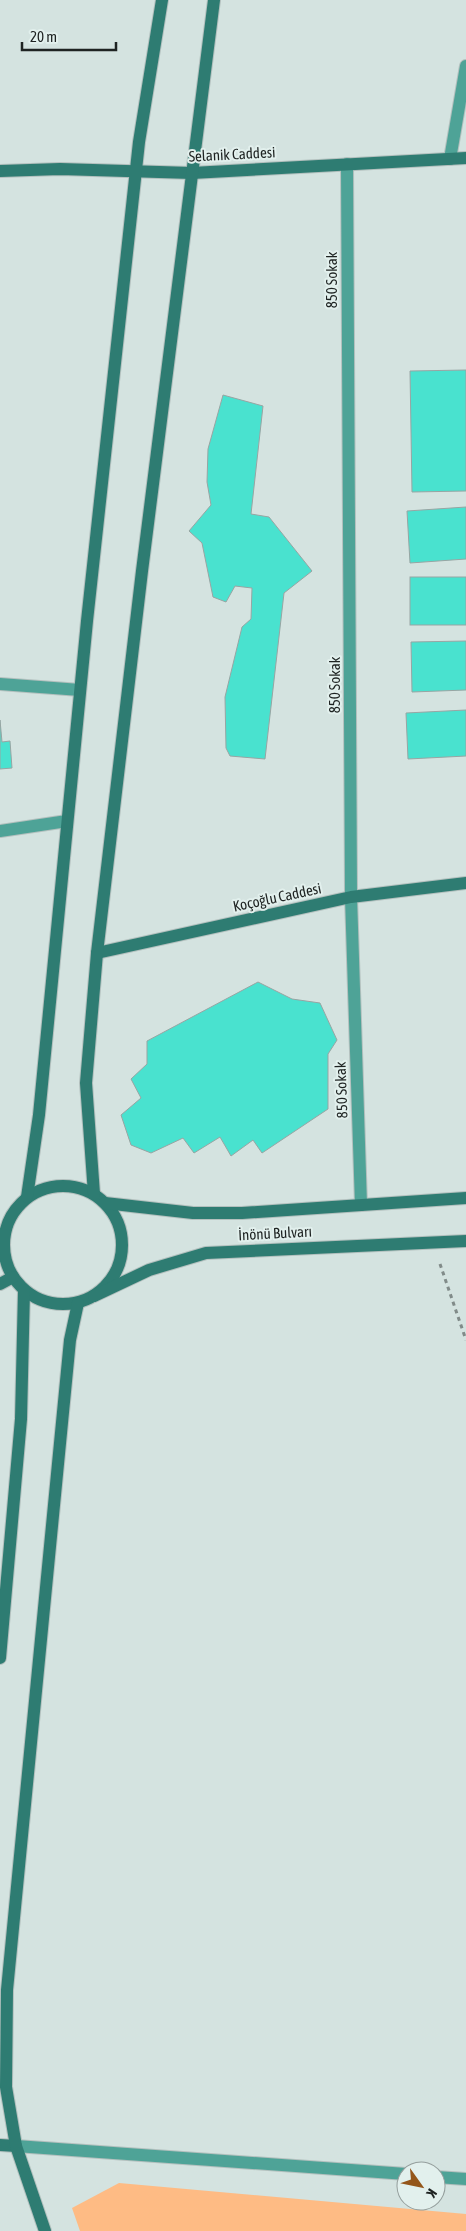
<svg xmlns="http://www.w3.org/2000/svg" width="466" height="2231" viewBox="0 0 466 2231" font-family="'Asap Condensed',sans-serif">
	<rect width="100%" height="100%" fill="#d4e3e0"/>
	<polygon fill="#febb84" points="119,2183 466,2214 466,2231 80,2231 72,2208"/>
	<g fill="#49e2cf" stroke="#98a5a3">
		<polygon points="466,370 466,491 412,492 410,371"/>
		<polygon points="223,395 263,406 251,514 269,517 312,571 284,593 265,759 230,756 226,748 225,697 242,627 251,619 252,588 235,586 226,602 213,597 202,543 189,531 211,505 207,482 208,449"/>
		<polygon points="466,507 466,559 410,563 407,511"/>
		<rect x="410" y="577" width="56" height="48"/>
		<polygon points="466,641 466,690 412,692 411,642"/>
		<polygon points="466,710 466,756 408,759 406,713"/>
		<polygon points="0,720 2,742 10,741 12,768 0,769"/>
		<polygon points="258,982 292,999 320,1003 337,1040 328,1054 328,1109 262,1153 253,1140 231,1156 220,1137 194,1153 183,1138 151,1153 131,1145 121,1115 141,1098 131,1079 147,1064 147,1041"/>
	</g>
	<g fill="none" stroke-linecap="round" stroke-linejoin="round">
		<g stroke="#b3c0be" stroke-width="14">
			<g id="street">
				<polyline points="450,159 466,66"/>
				<polyline points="347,164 351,897 361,1205"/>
				<polyline points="0,684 80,690"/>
				<polyline points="0,831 67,821"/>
				<polyline points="16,2146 406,2174"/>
				<polyline points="436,2177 466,2179"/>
			</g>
		</g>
		<g stroke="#b3c0be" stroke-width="14">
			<g id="secondary">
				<polyline points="0,171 60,169 192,173 466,158"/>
				<polyline points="97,953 351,897 466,883"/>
				<circle cx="63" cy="1245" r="59"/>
				<polyline points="94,1194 86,1083 97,953 142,571 214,0"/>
				<polyline points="27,1197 39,1115 87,621 139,142 162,0"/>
				<polyline points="105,1203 193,1213 242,1213 466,1198"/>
				<polyline points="0,1284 13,1277"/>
				<polyline points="94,1296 149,1270 206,1253 466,1241"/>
				<polyline points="0,1658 21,1419 24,1290"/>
				<polyline points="0,2145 16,2146"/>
				<polyline points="45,2231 16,2146 6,2087 7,1990 70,1340 78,1303"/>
			</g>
		</g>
		<polyline stroke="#818b89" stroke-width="3" stroke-dasharray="4 4" stroke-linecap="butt" points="440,1264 466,1340"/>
		<use href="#street" stroke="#4ea397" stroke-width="12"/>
		<use href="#secondary" stroke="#2e7c72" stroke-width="12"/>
	</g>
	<g text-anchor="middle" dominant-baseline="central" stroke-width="4" stroke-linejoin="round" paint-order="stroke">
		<g font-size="15" fill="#1e2322" stroke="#e2f0ed">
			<text transform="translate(232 154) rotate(-3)">Selanik Caddesi</text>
			<text transform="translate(331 280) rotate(-90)">850 Sokak</text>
			<text transform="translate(334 685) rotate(-90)">850 Sokak</text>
			<text transform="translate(277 897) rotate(-12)">Koçoğlu Caddesi</text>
			<text transform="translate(341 1090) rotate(-92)">850 Sokak</text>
			<text transform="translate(275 1233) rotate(-3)">İnönü Bulvarı</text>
		</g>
	</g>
	<g transform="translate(421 2186) rotate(123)"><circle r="24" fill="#e2f0ed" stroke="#949e9c"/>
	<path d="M0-4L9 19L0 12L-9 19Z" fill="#94561a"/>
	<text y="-8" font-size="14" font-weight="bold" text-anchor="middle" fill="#1e2322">K</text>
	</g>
	<path d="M22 42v8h94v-8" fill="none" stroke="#1e2322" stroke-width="2.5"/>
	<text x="30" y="42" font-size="15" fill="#1e2322" stroke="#e2f0ed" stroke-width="4" paint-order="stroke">20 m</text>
</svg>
